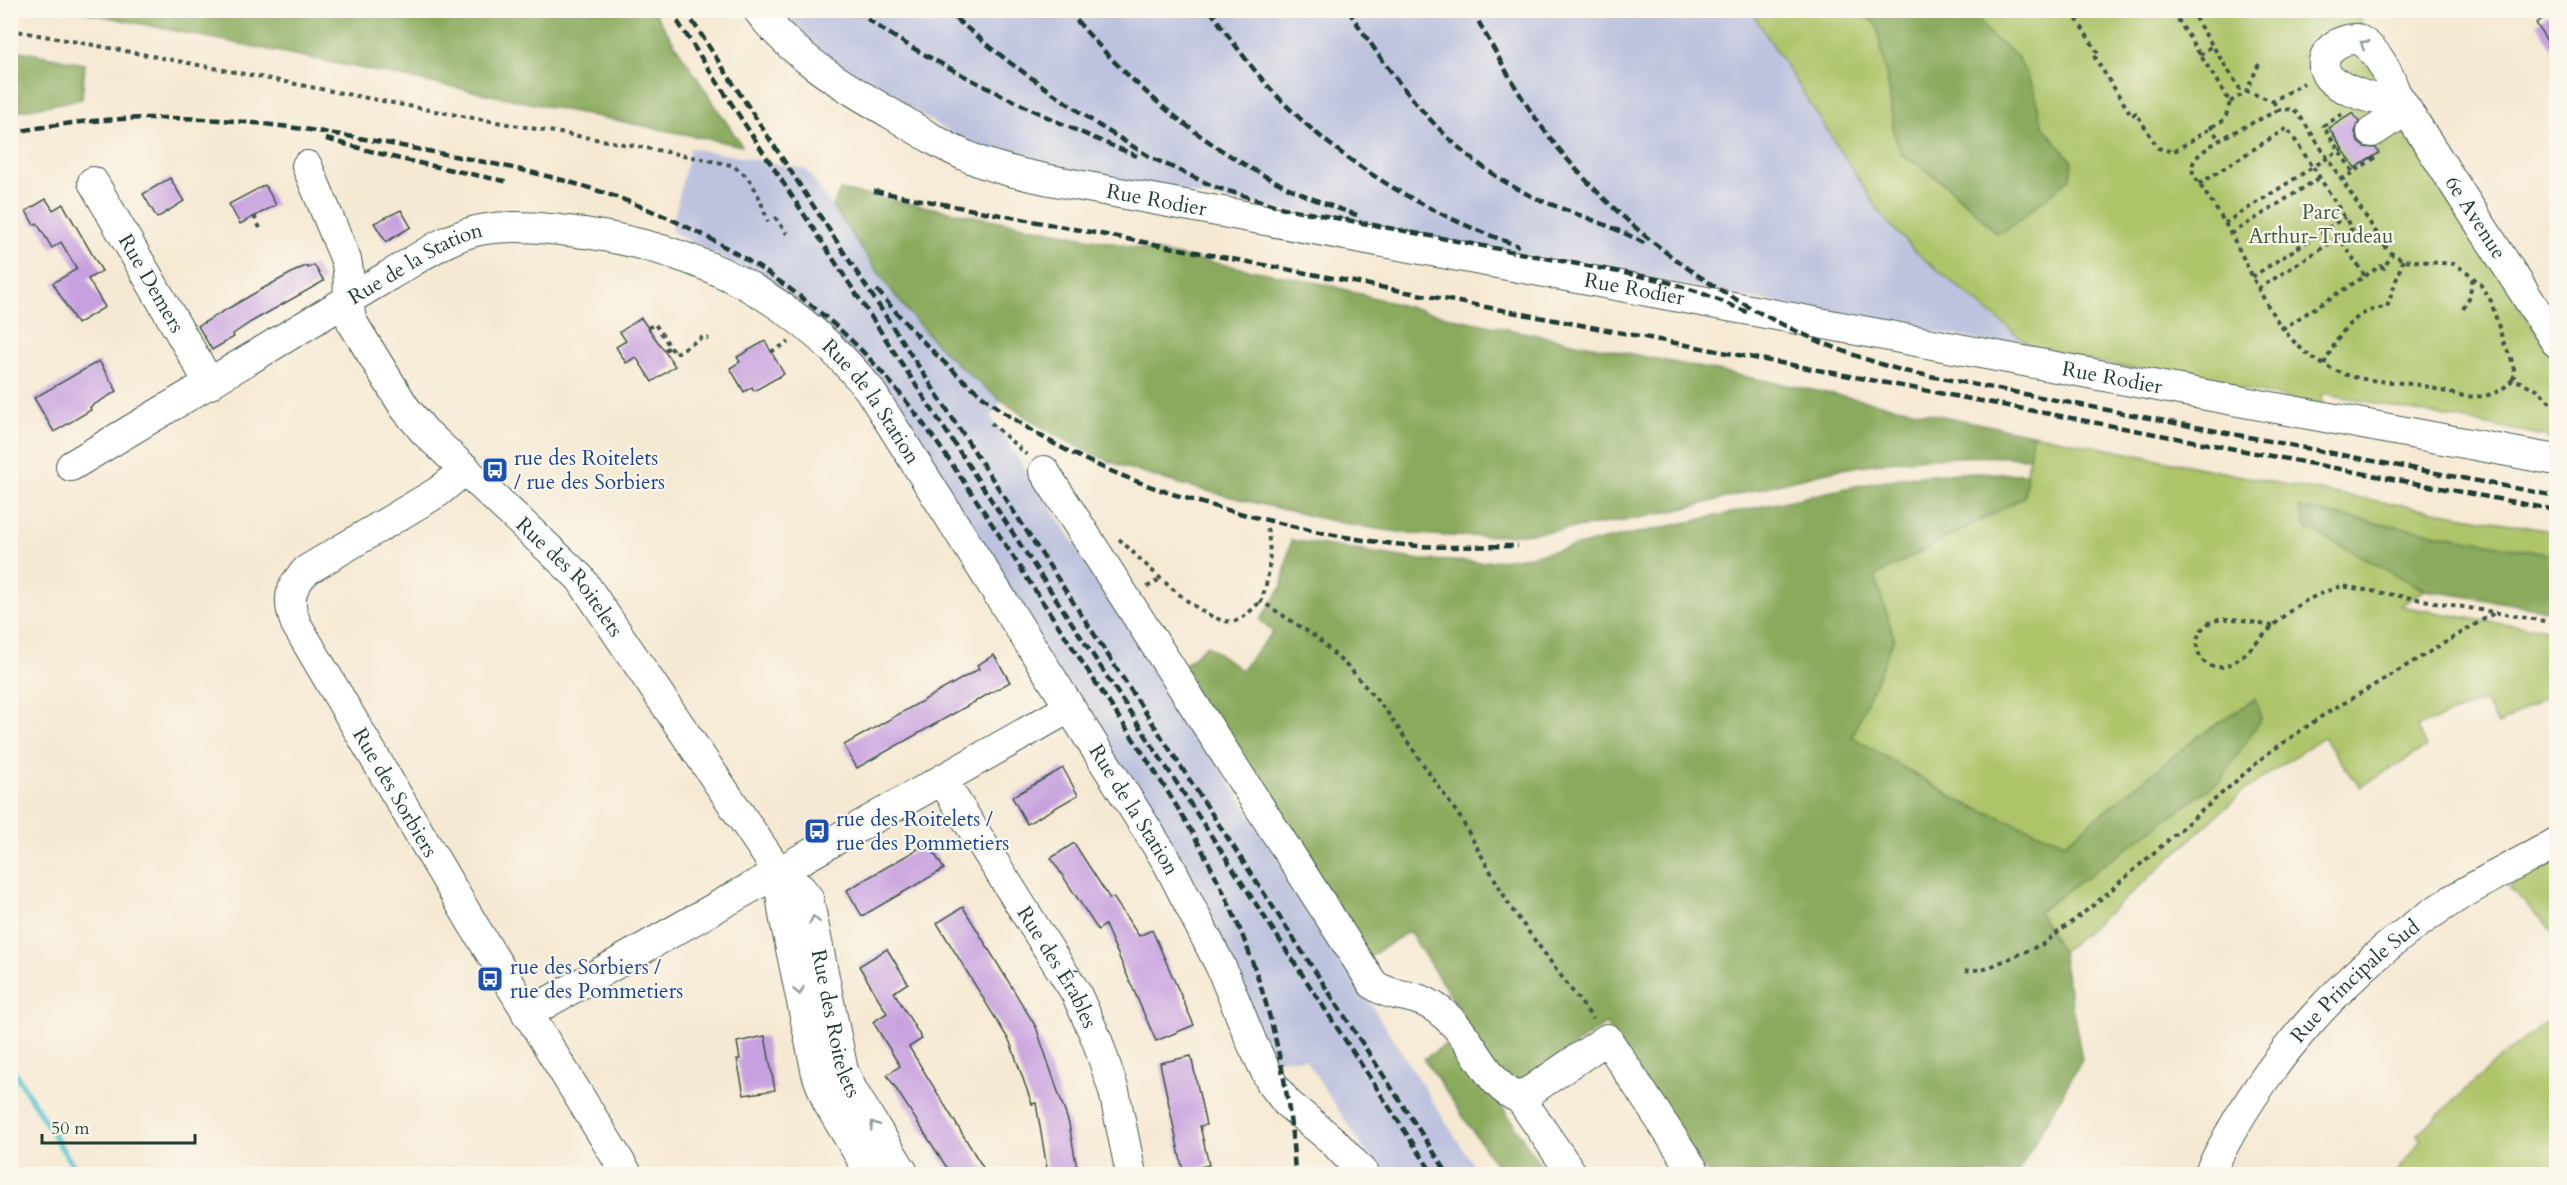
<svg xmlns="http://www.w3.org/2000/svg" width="2567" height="1185" viewBox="0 0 2567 1185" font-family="Cardo,serif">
	<rect width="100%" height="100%" fill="#fbf7ec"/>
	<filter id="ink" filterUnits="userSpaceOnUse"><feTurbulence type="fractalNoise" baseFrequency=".0167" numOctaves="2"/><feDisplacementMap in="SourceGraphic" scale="12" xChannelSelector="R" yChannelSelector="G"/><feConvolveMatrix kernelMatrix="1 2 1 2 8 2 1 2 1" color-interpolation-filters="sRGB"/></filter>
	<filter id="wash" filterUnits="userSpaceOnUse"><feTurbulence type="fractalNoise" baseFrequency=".008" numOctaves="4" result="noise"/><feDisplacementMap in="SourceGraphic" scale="24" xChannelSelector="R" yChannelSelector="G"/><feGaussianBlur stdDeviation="1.35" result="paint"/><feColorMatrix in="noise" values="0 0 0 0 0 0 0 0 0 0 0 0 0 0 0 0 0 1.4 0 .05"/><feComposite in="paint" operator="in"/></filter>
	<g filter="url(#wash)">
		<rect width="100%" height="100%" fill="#f6e9d3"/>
		<g fill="#bdc3de">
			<polygon points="776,11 1751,11 1884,217 1964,293 2037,351 1016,161 966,142 856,76 808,42"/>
			<polygon points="690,148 806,169 869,261 969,375 1002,400 991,417 1155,666 1479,1174 1380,1174 1305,1059 1269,1059 880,381 766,281 671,231"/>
		</g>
		<g fill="#adc469" stroke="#66804e" stroke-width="1.5">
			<path d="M1751,11H1861L1877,26L1889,90L1894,133L1902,155C1938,175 1968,203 1996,233L2053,192L2072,162L2043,126L2017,56L1988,34L1975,11H2368L2358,17L2372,37L2318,52L2399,122L2556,363V449L2546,436L2343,397L2323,393L2322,404L2037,351L1917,253L1883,217Z"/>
			<polygon points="2349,48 2381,76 2370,90 2334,64"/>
			<polygon points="2032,434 2303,488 2556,532 2556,556 2299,508 2305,527 2425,590 2400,606 2502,624 2556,630 2556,663 2547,667 2556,691 2498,725 2484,701 2417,727 2426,747 2360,787 2323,737 2244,791 2133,892 2062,952 2038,912 2221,780 2254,700 2199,736 2065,843 1961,802 1852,737 1894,638 1875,576 2024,497"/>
			<polygon points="2556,861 2556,934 2509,887"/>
			<polygon points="2556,1015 2556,1174 2396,1174 2421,1139 2417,1135 2501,1057"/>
		</g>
		<g fill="#8aaa5d" stroke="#547448" stroke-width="1.5">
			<polygon points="78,11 653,11 742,146"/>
			<path d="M1861,11H1975L1988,34L2017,56L2033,88L2043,126L2072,162L2070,178L2008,229L1996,233C1968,203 1939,175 1902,155L1894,133L1889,90L1877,26Z"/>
			<polygon points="11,49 85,64 82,99 11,112"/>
			<path d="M840,190L1329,285L1400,305L1462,320L2032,434L2029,458C1963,454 1897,458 1832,471C1765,485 1699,508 1632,519C1571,530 1509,538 1447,536C1385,534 1325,520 1265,505C1220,494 1174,484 1130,469C1073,449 1017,415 971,376C915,330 873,266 833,207Z"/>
			<polygon points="1960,473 2027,474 2024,497 1875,576 1894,638 1852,737 1961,802 2065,843 2199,736 2255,699 2261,719 2221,780 2038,912 2062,952 2082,1059 2017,1174 1708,1174 1606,1024 1497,1099 1546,1174 1502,1174 1424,1059 1471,1028 1409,931 1368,958 1180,669 1207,645 1241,670 1273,632 1260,620 1281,589 1291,540 1421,560 1483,562 1530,556 1856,486 1906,477"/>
			<polygon points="2299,508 2556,556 2556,611 2425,590 2305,527"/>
		</g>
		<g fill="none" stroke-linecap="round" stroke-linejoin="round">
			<polyline stroke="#58c5cf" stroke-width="6" points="10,1065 78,1174"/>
		</g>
		<g id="blocks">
			<g fill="#c7a0df">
				<polygon points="2556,10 2556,56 2536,23"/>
				<polygon points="2353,113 2359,122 2355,132 2358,142 2364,147 2376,148 2379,153 2355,168 2329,128"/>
				<polygon points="170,178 184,201 157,218 143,194"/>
				<polygon points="265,185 276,205 240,224 229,204"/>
				<polygon points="46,199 53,210 63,204 102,271 88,279 105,307 77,324 53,283 77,269 61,242 52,248 37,223 34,225 26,211"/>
				<polygon points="401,210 411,227 386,242 374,223"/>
				<polygon points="314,265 324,281 251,322 233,334 234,337 212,350 198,326 260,290 301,268 307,266 308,268"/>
				<polygon points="641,318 675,366 652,382 636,357 626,363 616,347 626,341 620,332"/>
				<polygon points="765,341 784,374 754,391 752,387 744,392 730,368 740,362 737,357"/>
				<polygon points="99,361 117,391 90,407 91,410 54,432 34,398"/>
				<polygon points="994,655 1010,682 857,768 844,745 979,669 977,665"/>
				<polygon points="1063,768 1078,795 1027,824 1012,797"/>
				<polygon points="928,843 944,869 862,916 847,890"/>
				<polygon points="1074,843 1110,899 1113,897 1139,936 1152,930 1194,1025 1156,1041 1105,925 1098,930 1051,858"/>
				<polygon points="963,907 1036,1027 1069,1124 1078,1174 1048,1174 1036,1103 1032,1104 1010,1042 937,923"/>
				<polygon points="887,949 908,983 894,992 922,1039 909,1047 987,1174 951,1174 887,1075 900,1066 873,1022 887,1013 859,966"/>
				<polygon points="765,1036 775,1090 744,1095 737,1059 740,1059 737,1042"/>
				<polygon points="1191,1056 1206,1125 1200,1126 1209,1165 1183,1171 1160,1063"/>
			</g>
		</g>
	</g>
	<g filter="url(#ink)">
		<use href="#blocks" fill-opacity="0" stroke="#3f574c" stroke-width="1.5"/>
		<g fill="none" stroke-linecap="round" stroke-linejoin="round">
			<g stroke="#3f574c" stroke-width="32">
				<g id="minor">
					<path id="s1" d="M758,10C793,57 845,87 895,116C919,131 944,147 971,158C996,169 1023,174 1050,180L2556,460"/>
					<path id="s2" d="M2395,92C2391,94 2387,98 2383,99C2370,100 2333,86 2327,75C2315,54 2339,38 2357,39C2377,48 2388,72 2395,92L2556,342"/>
					<polyline points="2372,132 2407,110"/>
					<path id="s3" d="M307,166L346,260C352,281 345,302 352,322L405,408L424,431L580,578L778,871L801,889L808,898L843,1071L853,1092L904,1174"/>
					<path id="s4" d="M93,182L210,384"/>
					<path id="s5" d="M71,466L388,276C418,259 450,234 486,229C518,224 553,229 585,233C703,251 794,297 869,389L1168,863L1221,967L1252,1043L1271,1082L1287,1103L1332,1140L1364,1174"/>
					<path id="s6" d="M466,469L438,492L307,570C289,587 287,601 296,624L474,926L627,1174"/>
					<path d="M1044,471L1373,984C1387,995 1402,994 1417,999C1431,1003 1445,1014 1455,1025C1475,1046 1492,1090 1520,1098"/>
					<path id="s7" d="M942,780L1076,993L1097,1040L1114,1091L1131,1174"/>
					<polyline points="778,871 784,915 817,1074 828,1103 871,1174"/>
					<polyline points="527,1014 1069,708"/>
					<polyline points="1572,1174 1520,1098 1607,1039 1696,1174"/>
					<path id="s8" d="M2209,1174C2261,1064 2349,965 2452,900C2486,879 2522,862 2556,843"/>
				</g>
			</g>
			<g stroke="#3f574c" stroke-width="4" stroke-dasharray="4.5 4.5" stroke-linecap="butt">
				<polyline points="2077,10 2076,18 2099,55 2095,58 2132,116 2136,113 2158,148 2173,152 2225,119 2230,102 2172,10"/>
				<polyline points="2190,10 2240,89 2273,101 2304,83"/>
				<path d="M10,30C154,55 297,85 440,112C537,130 635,144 731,165C754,177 760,199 768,222"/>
				<polyline points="2200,55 2212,46"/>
				<polyline points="2273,101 2278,110 2292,109 2300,116 2389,252 2403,260 2454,264 2467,272 2480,284 2491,301 2503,341 2512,361 2515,373 2513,379 2537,389 2556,408"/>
				<polyline points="2230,102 2246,92 2259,64"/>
				<path d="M2278,110C2256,122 2214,139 2197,157C2192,162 2192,167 2193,174C2206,195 2221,214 2232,236C2261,289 2277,347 2339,372C2367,384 2400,380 2429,387C2459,396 2490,406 2513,379"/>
				<polyline points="2342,114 2323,126 2353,172"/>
				<polyline points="2210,125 2219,140"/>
				<polyline points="2341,180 2378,156"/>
				<polyline points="2199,184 2287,128 2313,167 2225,223"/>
				<polyline points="254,216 262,232"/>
				<polyline points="775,217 787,234"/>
				<polyline points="2231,234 2319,178"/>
				<polyline points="2365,276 2380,266 2384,268 2392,254"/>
				<polyline points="2252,277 2345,217"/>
				<polyline points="2258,289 2352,229 2313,167 2342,149"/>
				<polyline points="2463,308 2469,298 2473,277"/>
				<polyline points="648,328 655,324 675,354 703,337 709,339"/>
				<polyline points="2282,329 2365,276 2339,237"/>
				<polyline points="665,350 670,347"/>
				<polyline points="771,352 789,342"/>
				<path d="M2324,364C2339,335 2352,310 2387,307L2403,260"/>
				<polyline points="991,423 1027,455"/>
				<path d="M1267,528C1272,553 1270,577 1261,601L1316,637L1353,672L1387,712L1461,819L1511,908L1593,1019"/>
				<path d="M1119,539C1141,559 1205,628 1235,621C1244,619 1254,607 1261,601"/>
				<polyline points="1147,587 1162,578"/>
				<path d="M2273,626C2256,624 2235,616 2218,620C2181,627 2197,685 2234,662C2253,649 2267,630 2285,615C2302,601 2322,592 2342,586L2556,623"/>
				<polyline points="1965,971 1985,969 2043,944 2095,904 2267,754 2319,718 2496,612"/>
			</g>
			<use href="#minor" stroke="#fff" stroke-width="30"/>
			<g stroke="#1f3d34" stroke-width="4.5" stroke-dasharray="9 4.5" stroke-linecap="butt">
				<polyline points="670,10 1433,1174"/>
				<polyline points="685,10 1448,1174"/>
				<path d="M856,10C891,38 931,58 970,79C1024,107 1080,133 1137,156"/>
				<polyline points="945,10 1009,62 1098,125 1152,158 1215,187 1284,208 1661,280 1699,292 1747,312"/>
				<path d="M1068,10C1145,104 1241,178 1357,215"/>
				<path d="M1210,10C1228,36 1247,62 1268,86C1334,160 1426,214 1519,246"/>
				<path d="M1348,10C1396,82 1446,153 1525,193C1564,212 1608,222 1647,245"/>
				<path d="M1472,10C1497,54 1520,100 1551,139C1638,251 1768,333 1904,371L2556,496"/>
				<path d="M10,133C153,104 276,121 417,149C465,158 514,167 562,180C669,209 772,264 852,341C904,391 943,451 983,510C1018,565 1054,619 1090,674C1132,738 1178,802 1213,871C1261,964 1290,1070 1295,1174"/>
				<polyline points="326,139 400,159 509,182"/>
				<polyline points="874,191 2556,510"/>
				<path d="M877,290C923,345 973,395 1034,432C1108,477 1188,501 1271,521C1320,533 1369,543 1419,546C1452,548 1485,546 1518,546"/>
			</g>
		</g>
		<defs><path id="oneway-chevron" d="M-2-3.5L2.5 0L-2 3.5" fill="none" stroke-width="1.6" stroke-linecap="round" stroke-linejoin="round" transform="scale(1.5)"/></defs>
		<g stroke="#8f9e9a">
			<use href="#oneway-chevron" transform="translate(2364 44) rotate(-147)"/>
			<use href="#oneway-chevron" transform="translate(814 920) rotate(-101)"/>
			<use href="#oneway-chevron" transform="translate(799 991) rotate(78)"/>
			<use href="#oneway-chevron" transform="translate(874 1125) rotate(-122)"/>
		</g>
	</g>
	<defs>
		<g id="bus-square" transform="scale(1.35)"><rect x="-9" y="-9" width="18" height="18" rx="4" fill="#1a4fb4" stroke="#fbf7ec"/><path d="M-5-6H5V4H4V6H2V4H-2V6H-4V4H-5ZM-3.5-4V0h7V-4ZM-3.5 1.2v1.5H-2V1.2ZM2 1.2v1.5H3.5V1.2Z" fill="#fff"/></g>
	</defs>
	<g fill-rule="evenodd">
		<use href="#bus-square" x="495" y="470"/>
		<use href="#bus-square" x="817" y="831"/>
		<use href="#bus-square" x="490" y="979"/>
	</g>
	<g text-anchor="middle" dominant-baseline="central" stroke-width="4.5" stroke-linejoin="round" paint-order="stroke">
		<g font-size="21" fill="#1f3d34" stroke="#fbf7ec">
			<text stroke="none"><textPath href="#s1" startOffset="452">Rue Rodier</textPath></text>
			<text stroke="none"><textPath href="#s2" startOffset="350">6e Avenue</textPath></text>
			<text stroke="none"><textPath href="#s5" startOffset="400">Rue de la Station</textPath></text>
			<text stroke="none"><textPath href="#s4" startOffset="117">Rue Demers</textPath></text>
			<text stroke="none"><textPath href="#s1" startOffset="938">Rue Rodier</textPath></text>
			<text stroke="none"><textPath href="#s1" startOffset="1424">Rue Rodier</textPath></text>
			<text stroke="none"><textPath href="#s5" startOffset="922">Rue de la Station</textPath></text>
			<text stroke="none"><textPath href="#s3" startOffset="502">Rue des Roitelets</textPath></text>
			<text stroke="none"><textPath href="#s6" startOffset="444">Rue des Sorbiers</textPath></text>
			<text stroke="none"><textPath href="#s5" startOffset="1408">Rue de la Station</textPath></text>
			<text stroke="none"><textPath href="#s7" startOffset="220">Rue des Érables</textPath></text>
			<text stroke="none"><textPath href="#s8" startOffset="244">Rue Principale Sud</textPath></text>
			<text stroke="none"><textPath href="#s3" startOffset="1032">Rue des Roitelets</textPath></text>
		</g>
		<g font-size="21" fill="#425f41" stroke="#fbf7ec">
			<text x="2321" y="212">Parc<tspan x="2321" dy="24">Arthur-Trudeau</tspan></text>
		</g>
		<g font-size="21" fill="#164399" stroke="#fbf7ec" text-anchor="start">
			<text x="514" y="458">rue des Roitelets<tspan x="514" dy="24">/ rue des Sorbiers</tspan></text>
			<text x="836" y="819">rue des Roitelets /<tspan x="836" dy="24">rue des Pommetiers</tspan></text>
			<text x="510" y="967">rue des Sorbiers /<tspan x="510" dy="24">rue des Pommetiers</tspan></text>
		</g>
	</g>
	<rect width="2567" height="1185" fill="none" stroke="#fbf7ec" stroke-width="36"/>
	<path d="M42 1134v9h153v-9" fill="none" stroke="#1f3d34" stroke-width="3"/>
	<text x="51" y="1134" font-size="18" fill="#1f3d34" stroke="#fbf7ec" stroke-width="4.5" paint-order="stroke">50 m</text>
</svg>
